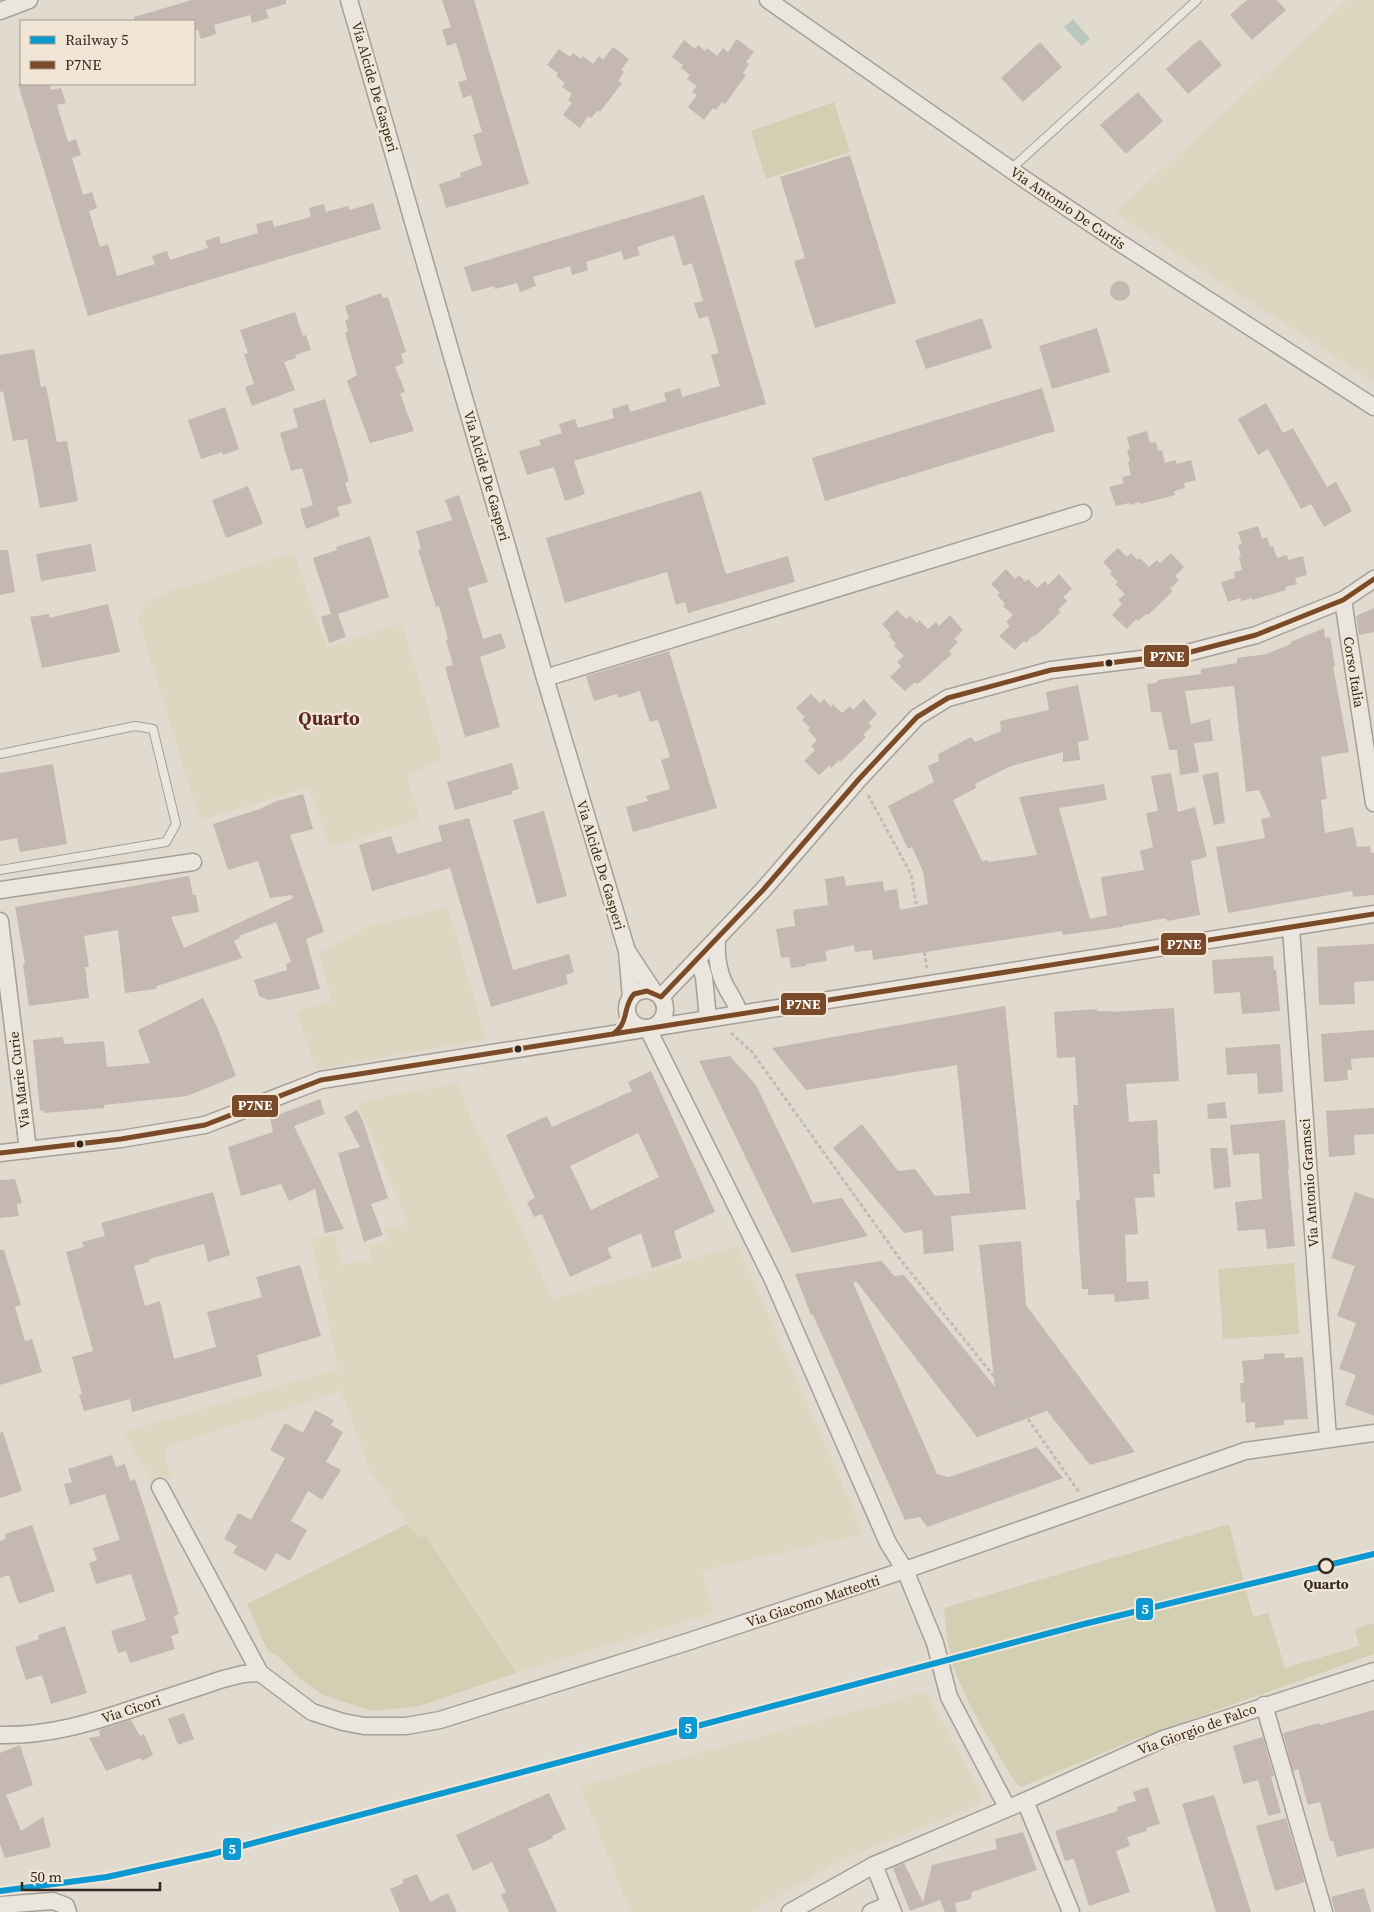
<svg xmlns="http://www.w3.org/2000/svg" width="1374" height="1912" viewBox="0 0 1374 1912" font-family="'Source Serif 4',serif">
	<rect width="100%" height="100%" fill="#e1dacf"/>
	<g fill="#dfd6c1">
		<polygon points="1347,0 1374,0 1374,382 1114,213"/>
		<polygon points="294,552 327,648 402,623 441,751 440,761 407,777 420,820 329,847 309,787 200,821 138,619 146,602 165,593"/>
		<polygon points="448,907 486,1039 316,1069 296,1011 332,1001 319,953 369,926"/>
		<polygon points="458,1083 477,1134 483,1138 552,1299 738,1246 864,1534 702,1571 714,1613 516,1673 426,1536 420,1538 404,1520 370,1471 341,1391 168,1447 165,1452 166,1462 172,1476 153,1484 123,1432 338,1369 311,1239 335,1235 342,1265 371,1259 368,1246 388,1240 384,1228 408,1224 357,1102"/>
		<polygon points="926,1692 979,1789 982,1803 838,1862 751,1912 630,1912 580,1787 661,1763"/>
	</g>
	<g fill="#d2cfb3">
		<polygon points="834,102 850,152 766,179 751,131"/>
		<polygon points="1294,1263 1299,1334 1223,1339 1218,1269"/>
		<polygon points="407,1524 420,1538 426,1536 516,1673 420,1706 372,1711 323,1695 300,1679 279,1657 267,1650 247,1604"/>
		<path d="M1229,1524L1253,1617L1268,1613L1285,1668L1359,1646L1355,1630L1365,1625L1374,1624V1654L1136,1739L1021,1787L1014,1781C993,1744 968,1708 954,1668C948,1649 946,1628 944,1608Z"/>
	</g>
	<polygon fill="#b9c6bc" points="1073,19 1090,39 1082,46 1064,27"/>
	<g fill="#c4b8b0" fill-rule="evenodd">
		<polygon points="192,0 286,0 286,4 266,10 269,18 252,23 250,15 214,25 216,34 201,39 198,30 194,31 194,21 134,21 134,17"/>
		<polygon points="442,0 474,0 529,184 446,208 439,184 461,177 460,173 482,165 473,135 482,132 471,95 463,98 458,82 467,80 456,43 447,46 442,30 451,27"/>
		<polygon points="1247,0 1277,0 1286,10 1252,40 1230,15"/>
		<polygon points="737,39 754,52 746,62 749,64 743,73 746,75 725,104 722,102 716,110 713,108 704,120 688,107 697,95 692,92 697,86 687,79 690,75 681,68 683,65 672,57 684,40 695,49 698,45 705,51 707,48 717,56 723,48 728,52"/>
		<polygon points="1200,39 1222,65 1188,94 1166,69"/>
		<polygon points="1040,42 1062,67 1023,102 1001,78"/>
		<polygon points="613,47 629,59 621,70 624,72 618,81 622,83 600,112 598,110 591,118 588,116 580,128 563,115 572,103 568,100 572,94 562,87 565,83 556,76 558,73 547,65 559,49 570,57 573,53 581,59 583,56 593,64 599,56 603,60"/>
		<polygon points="18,84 50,84 51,90 61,88 66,103 57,105 68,142 76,139 81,155 72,158 83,195 92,192 97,208 89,211 100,247 108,244 117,276 155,264 152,256 167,251 170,260 208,248 205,241 219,236 221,244 258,233 256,224 272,220 274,227 311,217 309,208 324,204 326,212 348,206 350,210 373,203 381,229 88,316"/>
		<polygon points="1138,92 1163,121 1126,154 1100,125"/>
		<polygon points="850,155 896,303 815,328 794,261 805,258 780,177"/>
		<polygon points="704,195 766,404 574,461 585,494 565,501 554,467 527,475 519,451 541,445 539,440 562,433 559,424 575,419 578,428 614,418 612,409 628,404 630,412 666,401 664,393 680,388 682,397 720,386 711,355 719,353 708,316 699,319 694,303 703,301 692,263 683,266 674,235 637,247 640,255 624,260 621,251 586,262 588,270 572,275 570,266 533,277 536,286 520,292 517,283 495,289 494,286 472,292 464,267"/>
		<circle cx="1120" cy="291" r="10"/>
		<polygon points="381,293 383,298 388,297 406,352 401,354 404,363 395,367 405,391 400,394 414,431 370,443 347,381 357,375 345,333 348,331 345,320 349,319 345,306"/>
		<polygon points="295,312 303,336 306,335 311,350 295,355 296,358 284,362 295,390 252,406 245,387 254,384 244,354 248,353 240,330"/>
		<polygon points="982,318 992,348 926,369 915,340"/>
		<polygon points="1097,328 1110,372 1052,389 1039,346"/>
		<polygon points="34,349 41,387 46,386 57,442 67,441 78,501 40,508 27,439 13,441 3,391 0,392 0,355"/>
		<polygon points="1042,388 1055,431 825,501 812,458"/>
		<polygon points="325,399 349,481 345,483 352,503 337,507 340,516 306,529 300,509 313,505 302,468 291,471 280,433 298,427 293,409"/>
		<polygon points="1266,403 1283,433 1293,428 1327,487 1336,482 1352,511 1324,527 1311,504 1301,509 1268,449 1258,455 1238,419"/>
		<polygon points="225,407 239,449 223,455 222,452 201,459 188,420"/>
		<polygon points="1147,431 1150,443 1156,442 1158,451 1162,450 1165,463 1175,460 1177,464 1191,460 1196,480 1184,483 1185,488 1174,491 1175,495 1141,504 1140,502 1130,505 1129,503 1116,506 1109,487 1124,483 1122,477 1131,475 1128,462 1130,461 1127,450 1130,449 1127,437"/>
		<polygon points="248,486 263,524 226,538 212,500"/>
		<polygon points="701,491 726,574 788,556 795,582 688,613 685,602 676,605 667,572 565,603 546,538"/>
		<polygon points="459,495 488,582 468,588 483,639 501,633 506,648 480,657 500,727 465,737 445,667 453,665 446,640 448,639 439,606 436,607 418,550 421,549 416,531 452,520 445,500"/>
		<polygon points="1258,526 1262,539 1267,537 1270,547 1273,546 1277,558 1287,555 1288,560 1303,556 1307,575 1295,578 1297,584 1285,587 1286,590 1252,600 1252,598 1241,601 1240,598 1228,602 1221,582 1235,578 1234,572 1242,570 1239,557 1241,556 1238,545 1242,544 1238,532"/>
		<polygon points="370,536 389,597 338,614 346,637 329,643 321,617 331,614 313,558 337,550 336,547"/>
		<polygon points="91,544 96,571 41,581 36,554"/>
		<polygon points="1118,548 1127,557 1131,553 1138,560 1140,558 1149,567 1157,560 1160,563 1171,553 1184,567 1175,576 1179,580 1170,589 1173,591 1148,615 1146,614 1138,621 1136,619 1127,629 1112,615 1122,604 1118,600 1125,594 1115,584 1118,582 1110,574 1112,572 1103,562"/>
		<polygon points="0,550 8,550 15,592 0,595"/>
		<polygon points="1006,569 1015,579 1019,575 1026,582 1028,579 1037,588 1045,581 1048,585 1059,574 1072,589 1063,597 1067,601 1058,610 1061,612 1035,636 1034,635 1026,643 1024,641 1015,650 999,636 1010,626 1006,622 1013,615 1003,606 1005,604 997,595 1000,593 991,584"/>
		<polygon points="108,604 120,652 42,668 30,617 49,614 49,618"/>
		<polygon points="1374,608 1374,632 1359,635 1356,616"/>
		<polygon points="897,610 906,619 910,616 917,623 919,620 928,629 936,622 939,626 950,615 963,630 954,639 958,642 949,651 952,654 926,677 917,684 915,682 905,691 890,677 901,666 897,662 904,656 894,646 896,644 889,636 891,634 882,624"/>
		<polygon points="1324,628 1325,638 1330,637 1335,667 1333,667 1349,752 1321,757 1327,799 1321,800 1325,833 1353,827 1357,847 1370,846 1371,853 1374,853 1374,895 1353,897 1352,891 1228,913 1216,847 1265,838 1261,819 1271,817 1259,790 1246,792 1234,686 1185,691 1191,724 1210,719 1213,741 1194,743 1199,772 1180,775 1177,750 1169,750 1161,712 1151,712 1147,684 1156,683 1158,680 1201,674 1201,669 1237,663 1237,658 1267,654 1291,644 1291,642"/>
		<polygon points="669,651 717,808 633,832 626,807 648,801 646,796 670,789 661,760 670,757 658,720 650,722 640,691 618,698 617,694 594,701 586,676"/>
		<polygon points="1078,685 1089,740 1078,742 1080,760 1063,762 1063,752 1011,766 975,784 976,788 953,800 982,861 988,860 988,862 1037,855 1019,797 1104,784 1107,800 1059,808 1090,919 1107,915 1101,877 1144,870 1140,851 1153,847 1146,813 1158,811 1151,776 1171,773 1178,812 1195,807 1207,857 1191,861 1200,915 1167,921 1166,918 1122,926 1122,927 1063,935 1062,931 873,960 872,950 855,952 854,945 825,951 827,961 806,964 806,966 791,968 789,957 781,958 776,929 795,926 793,910 828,905 825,879 844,876 846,886 883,881 884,891 897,889 900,910 928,904 923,871 912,847 908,849 888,806 934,782 928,766 939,761 938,754 971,737 975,742 1001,731 1000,721 1049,710 1046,692"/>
		<polygon points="811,694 820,703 824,699 831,707 833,704 842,713 850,706 853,710 864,699 877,714 868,723 872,726 863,735 866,737 840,762 839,760 831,768 829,766 819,775 804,761 815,750 811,746 817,740 808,730 810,728 802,720 805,717 796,708"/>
		<polygon points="512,763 519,789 512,791 512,794 455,810 447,782"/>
		<polygon points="53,764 67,844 20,852 17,838 0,841 0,773"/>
		<polygon points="1218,772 1225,823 1214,825 1202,775"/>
		<polygon points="303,794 313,829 290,835 324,932 306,939 320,989 269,1000 259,996 254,980 287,970 286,964 291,962 276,922 239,936 240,938 234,941 242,958 157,986 156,989 125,993 118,930 84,936 89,967 85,967 89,998 29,1006 23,965 25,964 15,907 189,876 193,895 196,895 199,912 171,917 184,948 293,898 292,895 270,898 258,861 228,870 213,824 260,809 274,802"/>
		<polygon points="544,811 567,896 537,904 513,820"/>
		<polygon points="469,818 513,970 569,954 574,972 566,975 568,984 491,1007 450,868 372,891 359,845 391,836 397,854 442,841 438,826"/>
		<polygon points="1374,944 1374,981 1354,982 1355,1004 1319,1005 1317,947"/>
		<polygon points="1273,956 1274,970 1276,970 1280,1011 1242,1014 1240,992 1214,994 1212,960"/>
		<polygon points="203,998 217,1027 236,1076 187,1096 104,1105 104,1108 44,1113 43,1110 40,1111 33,1040 63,1037 64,1044 104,1041 107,1067 150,1063 138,1030"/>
		<polygon points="1005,1006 1026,1209 951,1216 954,1251 924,1254 922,1230 904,1233 833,1148 862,1124 898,1171 915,1169 935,1196 970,1193 957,1065 806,1090 772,1048"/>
		<polygon points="1174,1008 1179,1081 1126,1084 1129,1122 1157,1120 1160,1174 1153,1174 1155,1197 1135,1198 1138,1234 1125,1235 1127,1282 1148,1281 1149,1299 1115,1302 1114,1294 1088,1295 1088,1289 1082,1289 1076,1200 1080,1200 1073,1105 1078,1105 1075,1057 1057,1058 1054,1012 1097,1009 1097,1011 1111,1011 1111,1012"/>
		<polygon points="1374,1030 1374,1057 1351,1059 1352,1070 1347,1070 1348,1080 1324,1082 1321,1034"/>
		<polygon points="1280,1044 1283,1092 1258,1094 1257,1073 1227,1075 1225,1048"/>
		<polygon points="730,1056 756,1085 813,1203 842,1198 868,1236 792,1253 699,1061"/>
		<path d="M651,1071L715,1212L674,1231L682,1258L652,1268L641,1233L607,1248L612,1258L570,1277L542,1214L534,1217L527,1202L535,1198L506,1135L547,1116L552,1127L632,1091L628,1082ZM638,1133L659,1177L591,1210L570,1166Z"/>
		<polygon points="320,1099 325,1114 294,1126 344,1229 325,1233 315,1189 289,1201 281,1184 241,1196 228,1147 273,1132 270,1118"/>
		<polygon points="1225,1102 1227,1118 1208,1119 1207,1104"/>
		<polygon points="1374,1108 1374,1134 1354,1135 1355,1155 1329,1157 1326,1111"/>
		<polygon points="357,1110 363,1121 388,1198 371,1204 383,1235 364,1242 338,1153 360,1147 344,1117"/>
		<polygon points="1285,1120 1289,1170 1288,1170 1295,1246 1267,1249 1265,1229 1238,1231 1235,1202 1262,1199 1259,1153 1233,1155 1230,1125"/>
		<polygon points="1210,1148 1227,1148 1231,1187 1214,1189"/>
		<polygon points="15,1179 22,1203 17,1204 19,1216 0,1218 0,1180"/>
		<polygon points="213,1192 230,1255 208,1262 204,1244 149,1259 149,1262 134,1266 145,1306 160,1301 174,1359 216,1347 207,1312 262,1297 256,1277 300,1265 321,1336 257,1355 262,1376 132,1412 130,1399 84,1411 79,1395 82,1394 72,1357 93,1351 66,1252 84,1247 82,1242 105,1236 101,1223"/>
		<polygon points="1355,1192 1374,1199 1374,1416 1345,1405 1356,1375 1339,1369 1356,1323 1337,1316 1355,1266 1331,1258"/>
		<polygon points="1021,1241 1026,1305 1135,1452 1090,1465 1047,1411 977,1437 856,1281 853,1283 937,1474 949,1477 1037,1447 1063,1478 927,1527 920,1517 905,1520 813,1315 811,1315 795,1274 882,1261 894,1276 904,1275 995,1387 979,1245"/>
		<polygon points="0,1250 4,1250 21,1305 15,1307 25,1341 32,1339 42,1372 0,1385"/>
		<polygon points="1284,1353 1285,1358 1303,1357 1308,1419 1284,1420 1284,1425 1255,1428 1255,1422 1246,1423 1245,1402 1241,1403 1240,1383 1244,1383 1242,1361 1264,1359 1264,1354"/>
		<polygon points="315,1410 334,1420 331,1425 343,1432 326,1462 341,1470 322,1500 308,1491 291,1521 307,1530 290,1561 276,1553 266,1571 233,1553 237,1546 224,1539 238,1513 251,1520 285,1458 270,1450 285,1423 303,1433"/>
		<polygon points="3,1432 22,1491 0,1498 0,1433"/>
		<polygon points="112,1455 116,1467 125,1464 130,1481 135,1479 179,1614 174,1616 179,1633 171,1636 175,1649 130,1663 126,1651 118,1653 111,1631 146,1620 131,1574 96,1584 89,1563 97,1560 93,1548 120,1540 105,1494 70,1505 64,1484 72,1482 68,1469"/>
		<polygon points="32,1525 55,1591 19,1604 9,1575 0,1578 0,1541 6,1539 5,1534"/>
		<polygon points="65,1626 87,1693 51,1704 42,1675 26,1680 15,1647 39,1639 38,1635"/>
		<polygon points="1374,1710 1374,1848 1337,1857 1333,1841 1330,1841 1320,1802 1308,1805 1298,1769 1293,1771 1283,1733 1319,1723 1320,1725"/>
		<polygon points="184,1713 194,1739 178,1745 168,1719"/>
		<polygon points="131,1720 140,1736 144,1734 153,1755 142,1761 140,1758 106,1771 89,1738 100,1736 99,1730"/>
		<polygon points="1263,1737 1274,1776 1271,1777 1281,1813 1268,1816 1258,1780 1243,1784 1233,1746"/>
		<polygon points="20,1745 33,1785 6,1795 21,1831 43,1817 51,1847 5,1858 0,1844 0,1753"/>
		<polygon points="1148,1787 1160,1824 1146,1828 1147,1831 1127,1837 1130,1846 1116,1851 1130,1892 1089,1906 1074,1859 1065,1861 1055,1831 1118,1811 1117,1807 1136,1801 1133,1792"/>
		<polygon points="549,1793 566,1829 552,1836 553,1838 528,1849 557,1912 509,1912 501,1895 506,1892 492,1862 473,1871 456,1835"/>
		<polygon points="1214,1795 1251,1912 1216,1912 1182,1804"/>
		<polygon points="1286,1818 1305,1882 1275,1891 1256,1826"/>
		<polygon points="1023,1832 1037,1870 972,1892 971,1899 955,1903 957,1912 945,1912 940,1900 910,1911 893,1868 904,1863 923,1902 932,1865 997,1849 995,1839"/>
		<polygon points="417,1874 430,1902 448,1893 457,1912 400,1912 390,1889 404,1883 402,1880"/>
		<polygon points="1364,1888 1371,1912 1335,1912 1331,1897"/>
	</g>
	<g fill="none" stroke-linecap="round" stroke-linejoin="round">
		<g stroke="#a69f97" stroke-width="10">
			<g id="lane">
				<polyline points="1011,169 1197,0"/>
				<polyline points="0,754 135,726 153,729 176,824 166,842 0,870"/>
			</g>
		</g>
		<g stroke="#a69f97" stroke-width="19">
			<g id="street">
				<polyline points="349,0 545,678 627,951 631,998"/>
				<polyline points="768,0 1030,183 1117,241 1374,407"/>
				<polyline points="0,11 29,0"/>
				<polyline points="1343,600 1374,803"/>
				<polyline points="545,678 1083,513"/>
				<polyline points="0,890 193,862"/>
				<polyline points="0,921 28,1150"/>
				<polyline points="1291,928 1328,1438"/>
				<path d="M717,939C716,954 718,971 725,985C730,995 736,1002 739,1013"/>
				<polyline points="627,951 654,992"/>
				<polyline points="698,958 704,977 708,1019"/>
				<circle cx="646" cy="1009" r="19"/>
				<polyline points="661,997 763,890 859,779 917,717 948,698 1051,670 1183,654 1256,635 1343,600 1374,579"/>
				<polyline points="648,1029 773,1280 888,1543 905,1570 935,1643 949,1697 1007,1807"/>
				<polyline points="0,1153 121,1139 205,1125 321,1080 1374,914"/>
				<polyline points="160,1487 260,1673 312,1712 343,1722 364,1726 406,1726 440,1720 687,1642 905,1570 1245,1451 1374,1433"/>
				<polyline points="1264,1705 1324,1912"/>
				<path d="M0,1735C48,1736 91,1723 135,1708C165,1698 194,1689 223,1679L243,1674L260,1673"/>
				<polyline points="1025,1801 1071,1912"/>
				<polyline points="874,1865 893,1912"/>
				<polyline points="0,1905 53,1901 66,1906 68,1912"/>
				<polyline points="790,1912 874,1865 1025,1801 1163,1739 1374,1671"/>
				<polyline points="871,1912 890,1904"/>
			</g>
		</g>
		<g stroke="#c2bcb6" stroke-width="3" stroke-dasharray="4 2.5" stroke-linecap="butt">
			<polyline points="868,795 911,874 927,968"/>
			<polyline points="731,1033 752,1052 900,1259 1028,1419 1079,1492"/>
		</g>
		<use href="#lane" stroke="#eae6df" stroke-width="8"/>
		<use href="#street" stroke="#eae6df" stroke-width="16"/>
		<g stroke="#f1e6d6" stroke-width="9">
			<g id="bus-1">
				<polyline points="613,1034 1374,914"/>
				<path d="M0,1153L121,1139L205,1125L321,1080L613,1034C630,1022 622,1007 634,994L647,991L661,997L763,890L859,779L917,717L948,698L1051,670L1183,654L1256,635L1343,600L1374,579"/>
			</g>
		</g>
		<use href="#bus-1" stroke="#7a4b2a" stroke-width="5"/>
		<g stroke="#f1e6d6" stroke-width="10">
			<polyline id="rail-1" points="0,1891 107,1877 212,1854 1084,1624 1374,1554"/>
		</g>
		<use href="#rail-1" stroke="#0c98d1" stroke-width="6"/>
	</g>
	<g fill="#342820" stroke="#f1e6d6" stroke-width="2">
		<circle cx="1109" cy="663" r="4.5"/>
		<circle cx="518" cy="1049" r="4.5"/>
		<circle cx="80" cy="1144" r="4.5"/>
	</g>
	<circle fill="#f1e6d6" stroke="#342820" stroke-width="2.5" cx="1326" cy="1566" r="7"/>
	<g text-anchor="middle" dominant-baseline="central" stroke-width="4.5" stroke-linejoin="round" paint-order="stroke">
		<g font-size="14" fill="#342820" stroke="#f1e6d6">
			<text transform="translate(375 87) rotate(74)">Via Alcide De Gasperi</text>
			<text transform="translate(1068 208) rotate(34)">Via Antonio De Curtis</text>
			<text transform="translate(487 476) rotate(74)">Via Alcide De Gasperi</text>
			<text transform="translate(1354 672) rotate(81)">Corso Italia</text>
			<text transform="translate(601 865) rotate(73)">Via Alcide De Gasperi</text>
			<text transform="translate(19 1080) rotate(-97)">Via Marie Curie</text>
			<text transform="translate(1309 1183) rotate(-94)">Via Antonio Gramsci</text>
			<text transform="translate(813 1601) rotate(-18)">Via Giacomo Matteotti</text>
			<text transform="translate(131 1709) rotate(-18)">Via Cicori</text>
			<text transform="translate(1197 1729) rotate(-20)">Via Giorgio de Falco</text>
		</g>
		<g font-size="14" font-weight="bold" fill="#342820" stroke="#f1e6d6">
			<text x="1326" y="1584">Quarto</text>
		</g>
		<g font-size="19" font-weight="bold" fill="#5c2a25" stroke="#f1e6d6">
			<text x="329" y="718">Quarto</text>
		</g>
	</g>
	<g stroke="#f1e6d6" stroke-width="2">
		<rect x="1143" y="644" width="47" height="24" rx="5" fill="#7a4b2a"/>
		<rect x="1160" y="932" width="47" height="24" rx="5" fill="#7a4b2a"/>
		<rect x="780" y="992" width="47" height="24" rx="5" fill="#7a4b2a"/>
		<rect x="231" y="1094" width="48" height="24" rx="5" fill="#7a4b2a"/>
		<rect x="1135" y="1597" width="19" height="24" rx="5" fill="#0c98d1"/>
		<rect x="678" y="1716" width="20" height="24" rx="5" fill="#0c98d1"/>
		<rect x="222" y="1837" width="20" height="24" rx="5" fill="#0c98d1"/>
	</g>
	<g font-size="14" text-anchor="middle" font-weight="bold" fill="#fff">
		<text x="1167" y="661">P7NE</text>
		<text x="1184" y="949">P7NE</text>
		<text x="803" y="1009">P7NE</text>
		<text x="255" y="1110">P7NE</text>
		<text x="1145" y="1614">5</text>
		<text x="688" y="1733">5</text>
		<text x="232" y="1854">5</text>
	</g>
	<rect x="20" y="20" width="175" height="65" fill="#f1e6d6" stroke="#a59a8d"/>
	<rect x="30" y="36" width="25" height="8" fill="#0c98d1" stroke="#a59a8d"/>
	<text x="65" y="45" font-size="15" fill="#342820">Railway 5</text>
	<rect x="30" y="61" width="25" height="8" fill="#7a4b2a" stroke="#a59a8d"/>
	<text x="65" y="70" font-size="15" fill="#342820">P7NE</text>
	<path d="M22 1882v8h138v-8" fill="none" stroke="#342820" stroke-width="2.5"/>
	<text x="30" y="1882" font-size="15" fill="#342820" stroke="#f1e6d6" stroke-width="4" paint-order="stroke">50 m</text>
</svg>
